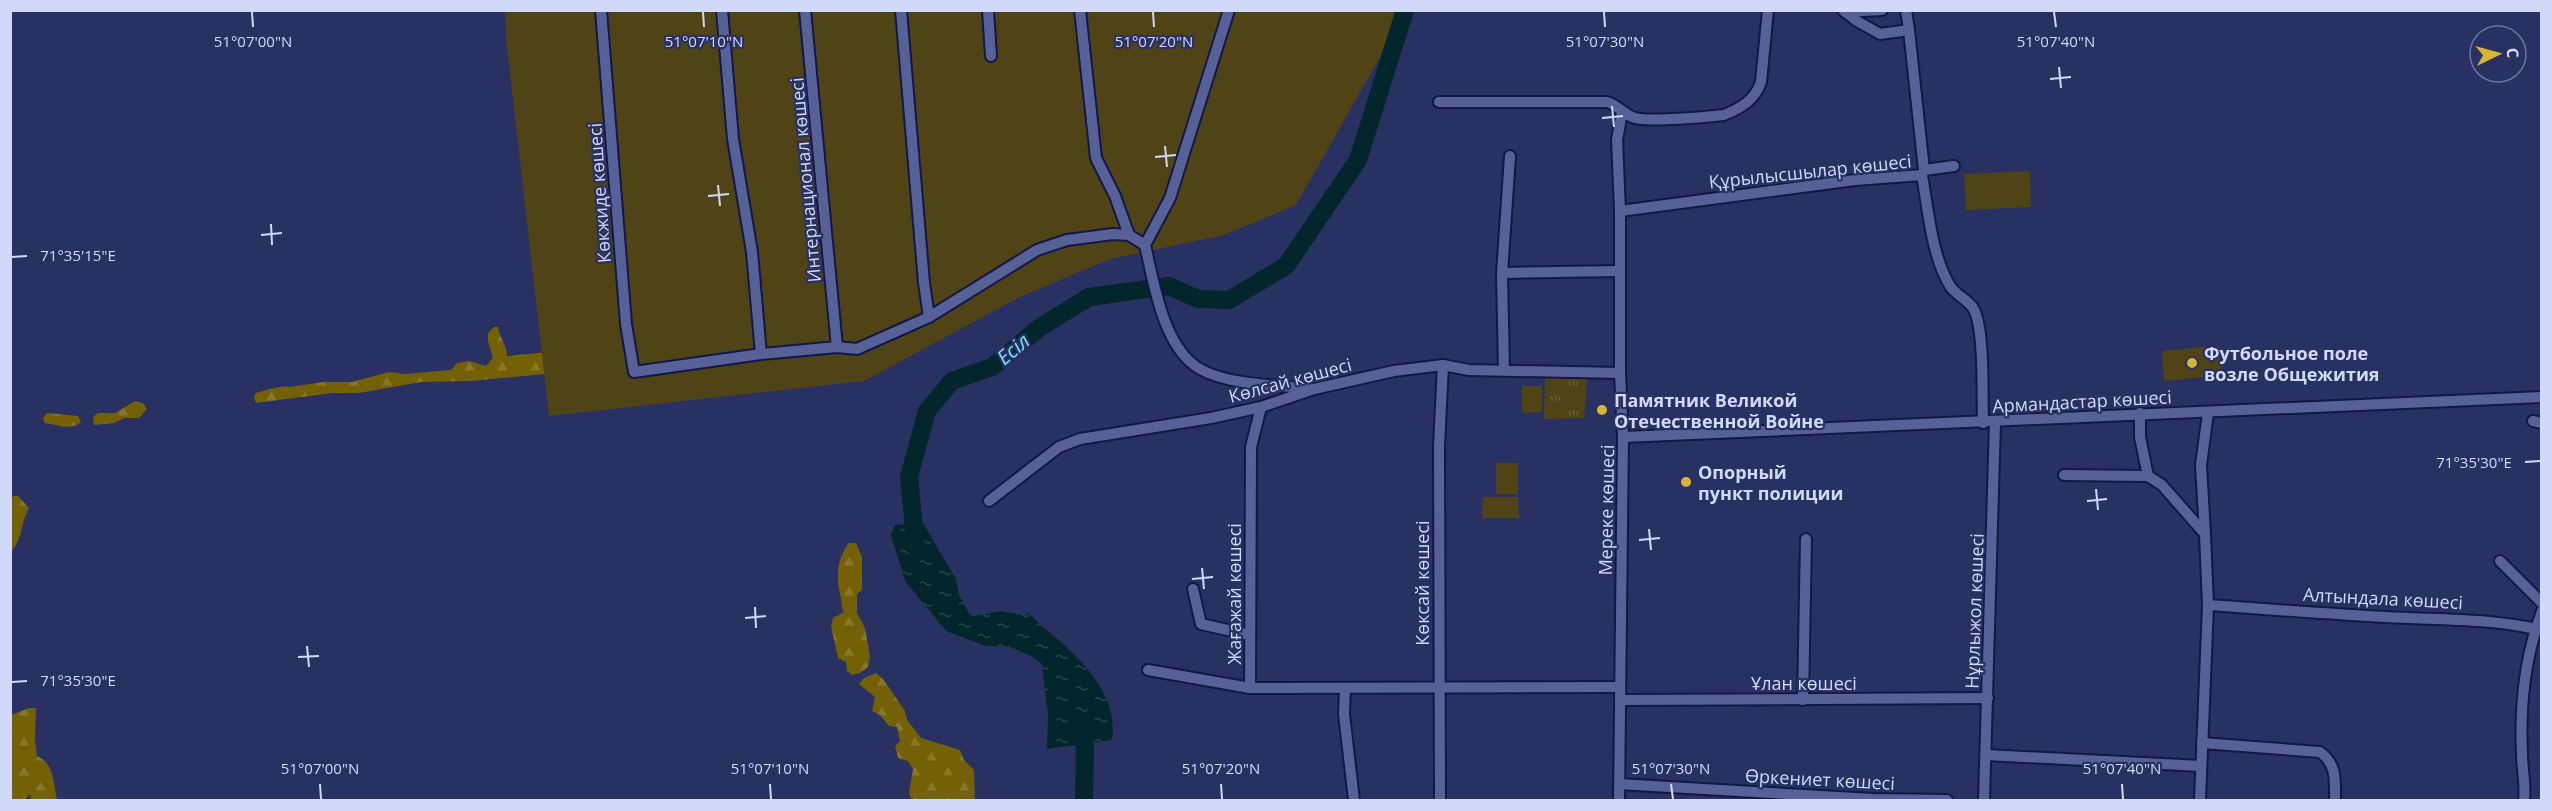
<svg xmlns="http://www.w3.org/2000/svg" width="2552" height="811" viewBox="0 0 2552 811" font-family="'Open Sans',sans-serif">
	<defs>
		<pattern id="grass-tufts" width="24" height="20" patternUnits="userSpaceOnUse" patternTransform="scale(1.5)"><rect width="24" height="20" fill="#504416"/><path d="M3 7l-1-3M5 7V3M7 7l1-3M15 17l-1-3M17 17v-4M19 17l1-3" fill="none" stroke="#685e39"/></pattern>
		<pattern id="forest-firs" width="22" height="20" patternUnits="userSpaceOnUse" patternTransform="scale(1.5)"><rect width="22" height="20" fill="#756105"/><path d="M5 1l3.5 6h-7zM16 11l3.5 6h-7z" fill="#88772a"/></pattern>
		<pattern id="water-ripples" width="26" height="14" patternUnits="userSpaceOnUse" patternTransform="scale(1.5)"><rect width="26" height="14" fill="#03252c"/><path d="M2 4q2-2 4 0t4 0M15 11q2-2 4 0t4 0" fill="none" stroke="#27444b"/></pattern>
	</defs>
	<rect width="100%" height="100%" fill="#293163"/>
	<polygon fill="url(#grass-tufts)" points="1545,378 1587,379 1584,418 1544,419"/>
	<g fill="url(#forest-firs)">
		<path d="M494,327H498C500,339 507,345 507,356L558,351L546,374L470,381L421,382L359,393H332L256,403L254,397L256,393C263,391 283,385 289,387L324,382H352L389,372L405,374L451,370L457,363L469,361L486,366L493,358L488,341V333Z"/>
		<polygon points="135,401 143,403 147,409 139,418 124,418 114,423 94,425 93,417 98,413 115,413"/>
		<path d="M47,413L78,416L81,422C71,431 58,425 45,423L43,418Z"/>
		<path d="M14,496H18L29,508C20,524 23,538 11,552V498Z"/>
		<path d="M849,543H856L862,557V590L857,594V613L865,628L870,657L868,667L860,673L852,675L847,671L846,662L838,658L831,626L833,618L844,612C841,607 842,604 841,598C836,578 836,560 849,543Z"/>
		<polygon points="876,673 883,679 905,711 907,720 921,738 960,750 964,760 974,770 975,800 912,800 909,793 913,769 908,761 898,758 895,746 900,741 897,727 889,726 880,715 872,711 875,697 859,684 864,678"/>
		<path d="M29,708H36L35,739L37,756C55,764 53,783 57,800H31L30,794L25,800H11V715Z"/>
	</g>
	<g fill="#504416">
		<polygon points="505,11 1397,11 1383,52 1296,205 1224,235 1110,259 1020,297 864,381 549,416 506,38"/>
		<polygon points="2030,171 2031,207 1966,210 1964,174"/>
		<polygon points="2219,346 2222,375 2164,381 2162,351"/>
		<polygon points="1522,386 1542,386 1542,412 1522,413"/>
		<rect x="1496" y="463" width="22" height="31"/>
		<polygon points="1483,497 1518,497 1519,518 1482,518"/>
	</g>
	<path fill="url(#water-ripples)" d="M923,523L956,579L959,595L970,615L975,616L1000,611L1026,615L1027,612C1062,645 1121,684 1112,740L1047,749L1048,716L1042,664L1033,657L1010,647L986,646L946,631L905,581L891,535L895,525Z"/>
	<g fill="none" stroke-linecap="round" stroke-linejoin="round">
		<g stroke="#03252c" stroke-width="18">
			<polyline points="916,548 909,477 927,411 952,381 992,367 1039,328 1089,297 1169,286 1198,299 1229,300 1286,266 1358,160 1405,10"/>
			<polyline points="1077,723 1085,747 1084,800"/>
		</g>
		<g stroke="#131746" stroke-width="14">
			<g id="minor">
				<path d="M601,10L626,324L634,372L761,354L837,347L857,349L929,317L1037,250L1067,240L1113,234L1129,235L1145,245C1154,283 1163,348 1200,369C1230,386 1281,385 1314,389"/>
				<polyline points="722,10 733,139 752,252 761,354"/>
				<polyline points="805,10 837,347"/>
				<polyline points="901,10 924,283 929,317"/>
				<polyline points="988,10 991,56"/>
				<polyline points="1080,10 1096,158 1115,196 1129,235"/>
				<path d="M1843,10L1857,21L1880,34L1909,30L1924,170L1922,175C1928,209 1932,257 1950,286C1956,295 1968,300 1973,308C1985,326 1982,399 1983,423"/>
				<polyline points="1906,10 1909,30"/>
				<polyline points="1845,12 1882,10"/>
				<path d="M1439,102H1607C1618,105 1624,115 1635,118C1648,122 1708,117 1724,115C1741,108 1755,100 1761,82L1768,10"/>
				<polyline points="1924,170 1954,166"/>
				<polyline points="1620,211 1855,180 1922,175"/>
				<polyline points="1145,245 1170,198 1229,10"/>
				<polyline points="1502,273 1619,271"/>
				<polyline points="1504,370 1502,273 1510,156"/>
				<polyline points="1261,407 1251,447 1250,688 1620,687"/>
				<polyline points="2140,413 2140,437 2148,476"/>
				<polyline points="2533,421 2542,423"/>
				<polyline points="1623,437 2542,397"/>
				<polyline points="2064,475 2148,476 2162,485 2205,534 2208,605 2200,800"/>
				<polyline points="989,501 1059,447 1080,439 1211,418 1261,407 1314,389 1394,371 1443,365 1469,370 1620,373"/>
				<polyline points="2205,534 2201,465 2208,413"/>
				<polyline points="2500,561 2542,603"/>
				<polyline points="1193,589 1201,624 1250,635"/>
				<path d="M2208,605C2268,609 2327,614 2386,617C2437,620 2486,618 2536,629L2542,611"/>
				<polyline points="1148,670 1250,688"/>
				<polyline points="1345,689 1344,714 1354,800"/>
				<polyline points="1620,700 1988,698"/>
				<polyline points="1803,700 1806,539"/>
				<path d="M2202,743L2320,752C2337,764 2335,781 2335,800"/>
				<polyline points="1986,755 2201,766"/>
				<polyline points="1619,784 1873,799 1947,800"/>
				<polyline points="1440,800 1439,446 1443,365"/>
				<polyline points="1619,800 1623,437 1620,373 1620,211 1617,140 1622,112"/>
				<polyline points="1984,800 1995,422"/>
				<path d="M2524,800C2526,784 2522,770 2522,754C2520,713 2524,668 2536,629"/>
			</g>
		</g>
		<use href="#minor" stroke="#566198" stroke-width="10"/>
	</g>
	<path fill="none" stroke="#d1d9f8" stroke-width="2" d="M252,12L253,27M703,12L704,27M1153,12L1154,27M1604,12L1605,27M2054,12L2056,27M2059,67L2061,88M2050,79L2071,77M1612,106L1614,127M1602,118L1623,116M1165,146L1167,167M1155,157L1176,155M718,185L720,206M708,196L729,194M271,224L272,245M261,235L282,233M12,257L27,256M2525,462L2540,461M2096,489L2098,510M2087,501L2107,499M1649,529L1651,550M1639,540L1660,538M1202,568L1204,589M1192,579L1213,577M755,607L756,628M745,618L766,616M307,646L309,667M298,657L319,656M12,682L27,681M320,784L321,799M770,784L771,799M1221,784L1222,799M1671,784L1673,799M2122,784L2123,799"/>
	<g fill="#d6b534" stroke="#293163" stroke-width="2">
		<circle cx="2192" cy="363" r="6"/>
		<circle cx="1602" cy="410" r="6"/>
		<circle cx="1686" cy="482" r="6"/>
	</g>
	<g text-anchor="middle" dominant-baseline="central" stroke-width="4.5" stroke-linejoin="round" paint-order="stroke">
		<g font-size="18" fill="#d1d9f8" stroke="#293163">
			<text transform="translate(1810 171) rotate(-6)">Құрылысшылар көшесі</text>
			<text transform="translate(805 180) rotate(-95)">Интернационал көшесі</text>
			<text transform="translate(599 193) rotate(-94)">Көкжиде көшесі</text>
			<text transform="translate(1290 380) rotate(-15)">Көлсай көшесі</text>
			<text transform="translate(2082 401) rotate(-3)">Армандастар көшесі</text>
			<text transform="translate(1606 510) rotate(-89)">Мереке көшесі</text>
			<text transform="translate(1422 583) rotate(-90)">Көксай көшесі</text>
			<text transform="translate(1234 594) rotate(-90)">Жағажай көшесі</text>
			<text transform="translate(2383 598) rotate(3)">Алтындала көшесі</text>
			<text transform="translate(1974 611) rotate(-88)">Нұрлыжол көшесі</text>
			<text x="1804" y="683">Ұлан көшесі</text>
			<text transform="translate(1820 779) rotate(3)">Өркениет көшесі</text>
		</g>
		<g font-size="18" font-weight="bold" fill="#d1d9f8" stroke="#293163" text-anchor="start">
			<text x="2204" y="353">Футбольное поле<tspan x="2204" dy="21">возле Общежития</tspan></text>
			<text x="1614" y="400">Памятник Великой<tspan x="1614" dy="21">Отечественной Войне</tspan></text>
			<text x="1698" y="472">Опорный<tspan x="1698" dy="21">пункт полиции</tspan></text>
		</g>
		<g font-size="20" font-style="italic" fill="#77e2fa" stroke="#293163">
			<text transform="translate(1013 349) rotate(-40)">Есіл</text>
		</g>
	</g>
	<g font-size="15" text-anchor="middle" fill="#d1d9f8" stroke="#293163" stroke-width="4.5" stroke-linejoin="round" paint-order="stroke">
		<text x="253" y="47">51°07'00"N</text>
		<text x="704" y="47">51°07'10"N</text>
		<text x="1154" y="47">51°07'20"N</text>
		<text x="1605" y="47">51°07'30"N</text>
		<text x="2056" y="47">51°07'40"N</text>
		<text x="78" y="261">71°35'15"E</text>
		<text x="2474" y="468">71°35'30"E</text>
		<text x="78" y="686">71°35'30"E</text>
		<text x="320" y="774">51°07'00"N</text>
		<text x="770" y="774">51°07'10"N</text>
		<text x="1221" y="774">51°07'20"N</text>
		<text x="1671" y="774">51°07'30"N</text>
		<text x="2122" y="774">51°07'40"N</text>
	</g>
	<rect width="2552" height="811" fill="none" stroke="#d1d9f8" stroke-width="24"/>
	<g transform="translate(2498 54) rotate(85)"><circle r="28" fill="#293163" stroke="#6c749f" stroke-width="1.5"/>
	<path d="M0-4.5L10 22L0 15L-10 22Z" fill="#d6b534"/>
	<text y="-9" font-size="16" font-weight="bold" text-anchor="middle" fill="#d1d9f8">С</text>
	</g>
</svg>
